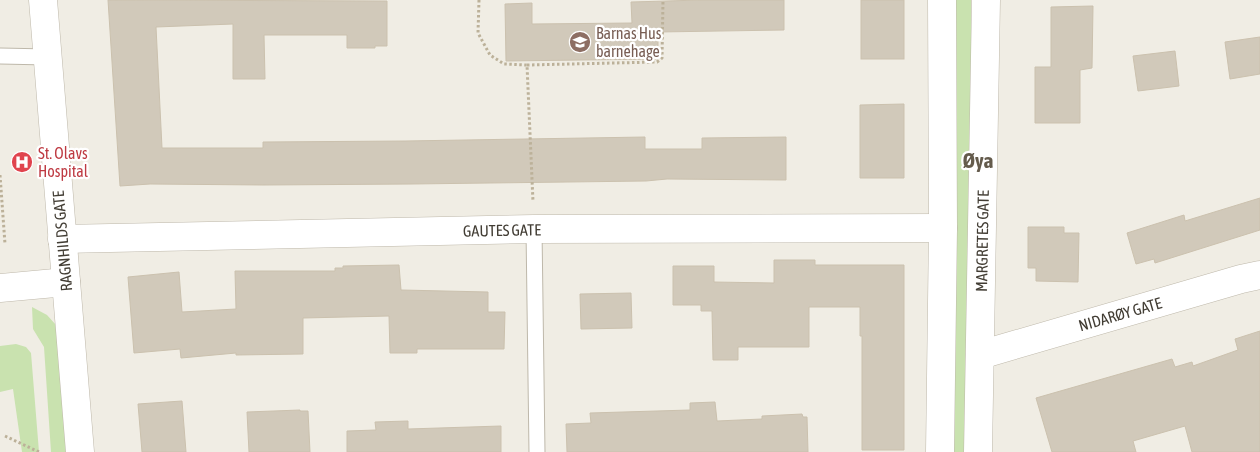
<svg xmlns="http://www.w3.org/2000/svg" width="1260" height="452" viewBox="0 0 1260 452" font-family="'Asap Condensed',sans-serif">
	<rect width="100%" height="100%" fill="#f0ede4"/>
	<g fill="#c9e2af">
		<polygon points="952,0 971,0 973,318 972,336 966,360 964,452 951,452"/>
		<polygon points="32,307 47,315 56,325 66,452 51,452 44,347 33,329"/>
		<polygon points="16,344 26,347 31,353 39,452 22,452 13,389 0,392 0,346"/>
	</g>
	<g fill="#d1c9ba" stroke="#cbc1ae">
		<polygon points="108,0 387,1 387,46 375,46 375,48 347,48 347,35 264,35 265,79 233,79 233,24 156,27 162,148 263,148 263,142 405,141 645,137 645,149 702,149 702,138 786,137 786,180 667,179 646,181 412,184 263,185 150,184 120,186"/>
		<polygon points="701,0 784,0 784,30 658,32 658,59 506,61 505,4 532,3 532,24 632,23 631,2"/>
		<rect x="861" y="0" width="43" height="59"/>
		<polygon points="1093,6 1092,68 1080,70 1080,123 1035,123 1035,67 1051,67 1051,7"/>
		<polygon points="1260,37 1260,74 1230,79 1225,42"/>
		<polygon points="1175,51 1179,86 1138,91 1133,56"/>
		<polygon points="904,104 904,178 860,178 860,105"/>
		<polygon points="1260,198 1260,230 1155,263 1154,259 1136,264 1127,233 1184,215 1185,221"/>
		<polygon points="1028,227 1064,227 1064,233 1079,233 1078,282 1036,281 1036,268 1028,268"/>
		<polygon points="774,260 815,260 815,265 904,265 904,450 862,450 862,336 860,336 860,307 809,307 809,347 738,347 738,360 713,360 712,311 701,311 701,305 673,305 673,266 714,266 714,282 774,283"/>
		<polygon points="399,265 401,290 488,292 488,312 505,312 504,349 417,349 417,353 390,353 389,316 303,318 303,354 236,355 236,353 181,358 180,349 134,353 128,277 179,272 182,312 236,309 235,271 335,271 335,268 343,268 343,266"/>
		<polygon points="631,293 632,328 581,329 580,294"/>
		<polygon points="1260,331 1260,452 1192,452 1185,426 1133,441 1136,452 1052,452 1036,398 1172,359 1175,367 1192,362 1193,366 1238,350 1235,339"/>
		<polygon points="182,401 186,452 142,452 138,404"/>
		<polygon points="715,402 717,421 762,419 762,416 802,414 803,417 807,417 808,452 567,452 566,424 591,423 590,413 690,410 690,403"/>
		<polygon points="300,410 300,411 308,411 310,452 249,452 247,412"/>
		<polygon points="408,421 408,429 501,426 501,452 347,452 347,431 376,430 375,422"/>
	</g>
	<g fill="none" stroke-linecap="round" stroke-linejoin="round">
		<g stroke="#beb8aa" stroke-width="17">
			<g id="service">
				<polyline points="0,56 48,57"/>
				<polyline points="534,229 537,452"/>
			</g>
		</g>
		<g stroke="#beb8aa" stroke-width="29">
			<g id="minor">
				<polyline points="43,0 80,452"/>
				<polyline points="62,239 534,229 943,228"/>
				<polyline points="0,288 66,282"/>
				<polyline points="980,355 1241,279 1260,275"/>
				<polyline points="940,452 943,228 942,0"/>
				<polyline points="978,452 986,0"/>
			</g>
		</g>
		<g stroke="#bcb199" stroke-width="3" stroke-dasharray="2.5 2.5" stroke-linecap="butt">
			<polyline points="479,0 478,33 490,55 504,64 527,65 533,202"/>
			<polyline points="527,65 657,62 662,58 663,0"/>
			<polyline points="0,175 5,244"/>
			<polyline points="5,436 39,452"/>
		</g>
		<use href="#service" stroke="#fff" stroke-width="15"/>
		<use href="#minor" stroke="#fff" stroke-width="28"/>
	</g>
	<defs>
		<g id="school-disc" transform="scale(1.125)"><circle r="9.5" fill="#8d6e63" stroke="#fff"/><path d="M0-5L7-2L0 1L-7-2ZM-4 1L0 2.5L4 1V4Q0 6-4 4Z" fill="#fff"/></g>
		<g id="hospital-disc" transform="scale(1.125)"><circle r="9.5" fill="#e0444e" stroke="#fff"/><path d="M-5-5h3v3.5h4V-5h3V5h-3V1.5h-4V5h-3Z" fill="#fff"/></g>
	</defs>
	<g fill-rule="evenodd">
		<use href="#school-disc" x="580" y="42"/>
		<use href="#hospital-disc" x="22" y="162"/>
	</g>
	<g text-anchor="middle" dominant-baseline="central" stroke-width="4.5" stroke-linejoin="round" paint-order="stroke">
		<g font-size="16" fill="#785e54" stroke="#fff" text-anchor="start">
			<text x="596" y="33">Barnas Hus<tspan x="596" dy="18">barnehage</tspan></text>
		</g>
		<g font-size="16" fill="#be3a42" stroke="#fff" text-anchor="start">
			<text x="38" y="153">St. Olavs<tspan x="38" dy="18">Hospital</tspan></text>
		</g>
		<g font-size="16" fill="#423d34" stroke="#fff">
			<text transform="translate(502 230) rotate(-1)">GAUTES GATE</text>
			<text transform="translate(62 241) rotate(-95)">RAGNHILDS GATE</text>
			<text transform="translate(982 241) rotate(-89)">MARGRETES GATE</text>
			<text transform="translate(1120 314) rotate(-16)">NIDARØY GATE</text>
		</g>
		<g font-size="21" font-weight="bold" fill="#645b4c" stroke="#fff">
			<text x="978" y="160">Øya</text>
		</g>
	</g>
</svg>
